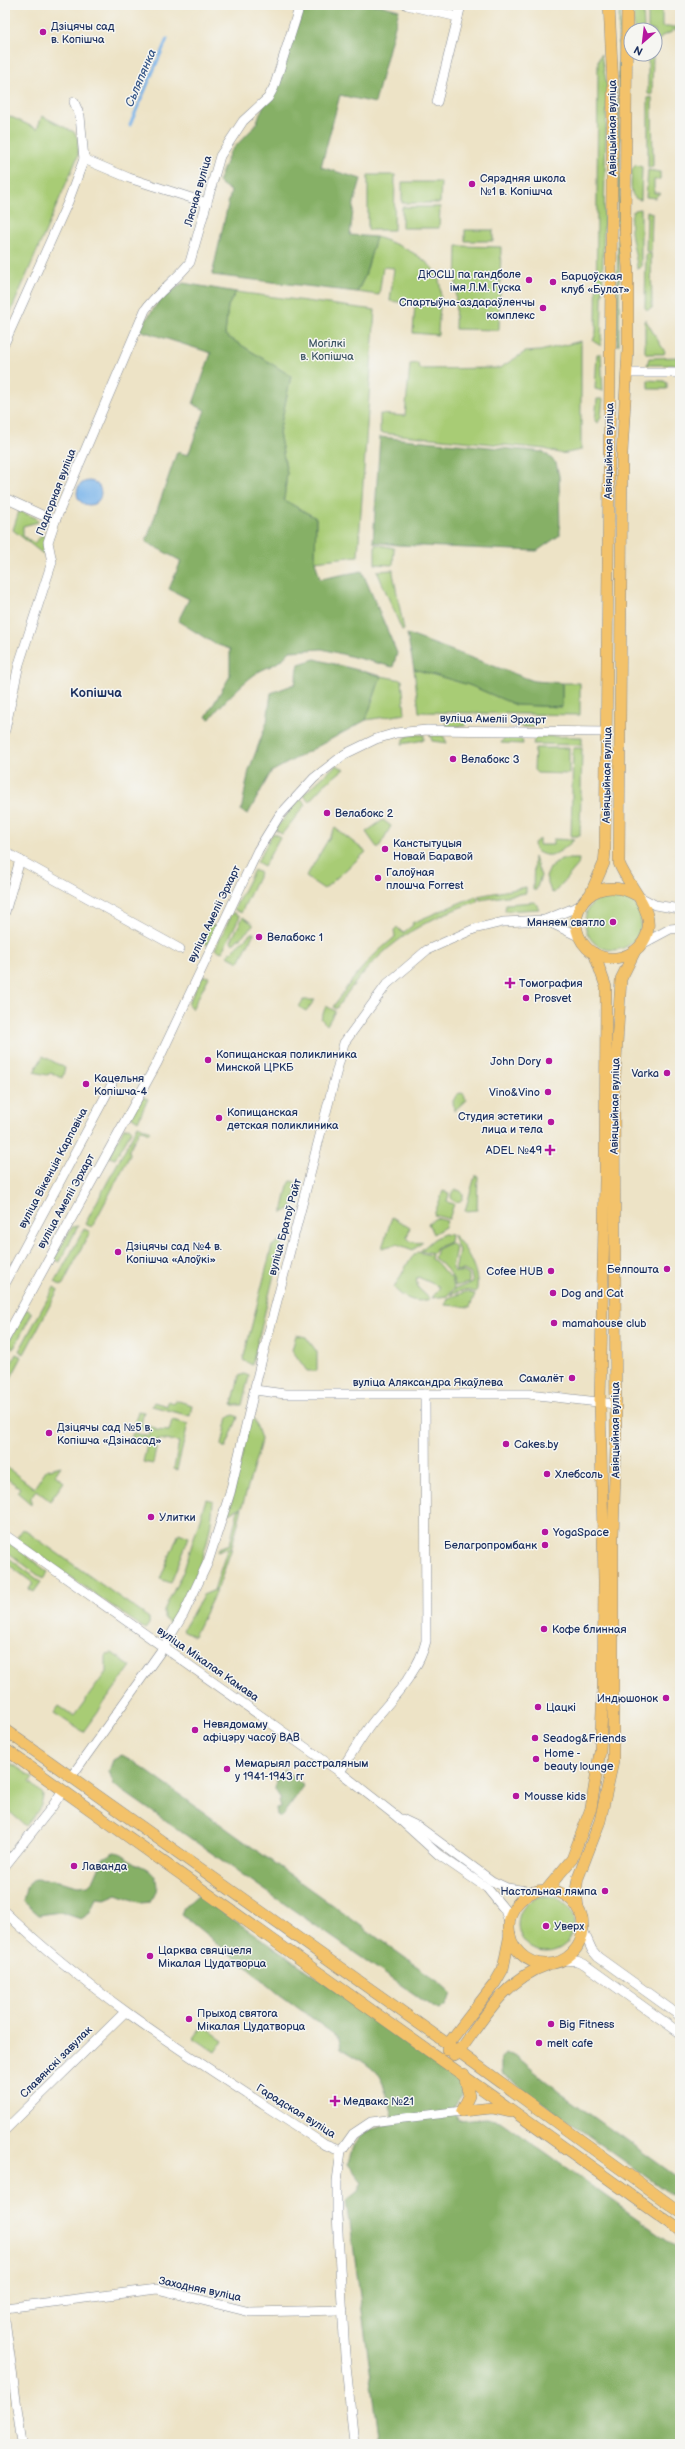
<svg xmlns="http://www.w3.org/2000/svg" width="685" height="2449" viewBox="0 0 685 2449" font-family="'Balsamiq Sans',sans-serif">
	<rect width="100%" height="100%" fill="#f6f6f2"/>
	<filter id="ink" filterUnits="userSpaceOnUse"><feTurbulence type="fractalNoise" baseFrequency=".025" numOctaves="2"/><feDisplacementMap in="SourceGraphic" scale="8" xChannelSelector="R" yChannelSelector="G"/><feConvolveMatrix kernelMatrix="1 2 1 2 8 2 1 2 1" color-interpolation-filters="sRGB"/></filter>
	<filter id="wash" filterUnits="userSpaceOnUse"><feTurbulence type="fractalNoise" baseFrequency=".012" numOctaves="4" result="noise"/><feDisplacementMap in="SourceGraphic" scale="16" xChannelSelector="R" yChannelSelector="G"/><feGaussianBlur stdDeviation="0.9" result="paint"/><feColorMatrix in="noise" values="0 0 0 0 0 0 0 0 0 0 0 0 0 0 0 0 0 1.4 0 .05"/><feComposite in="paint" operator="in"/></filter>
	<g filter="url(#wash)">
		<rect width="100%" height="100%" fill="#ede3c6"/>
		<g fill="#a8cc75" stroke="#627e6a">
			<polygon points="619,5 621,5 619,345 617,345"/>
			<polygon points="633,5 643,5 644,30 634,30"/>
			<polygon points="648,5 662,5 662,27 680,27 680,30 672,30 672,32 662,36 655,47 655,30 648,30"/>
			<polygon points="601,54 607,86 601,346 593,341 596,332 598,61"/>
			<polygon points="648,54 653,54 652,95 648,94"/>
			<polygon points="652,97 653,167 648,168 648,98"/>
			<polygon points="5,114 37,129 42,116 74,132 78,139 78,156 5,325"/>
			<path d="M636,165L642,167L641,200C627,199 632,179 632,169Z"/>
			<polygon points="648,170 660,172 660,179 654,180 654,193 660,193 655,198 646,197"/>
			<polygon points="368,175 395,175 394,230 368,230"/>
			<polygon points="402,182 441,182 440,203 402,203"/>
			<polygon points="402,207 440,207 439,228 402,228"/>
			<path d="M641,209V267L637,269C637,255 625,222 634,210Z"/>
			<polygon points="647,211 652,213 651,252 646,251"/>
			<rect x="465" y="230" width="28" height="11"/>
			<path d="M376,237C397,244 437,259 440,285C442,301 438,319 438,335L413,333L415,304L390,301L394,268L383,267L379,295L357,292L365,276Z"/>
			<polygon points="457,246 501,247 499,330 455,329"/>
			<polygon points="651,253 652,308 647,310 645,308 646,254"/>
			<polygon points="236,292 375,310 358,556 315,561 316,518 284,500 287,473 279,433 291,376 225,335 228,306"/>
			<polygon points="645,319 665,352 664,354 647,354 645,352"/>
			<polygon points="581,341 581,450 562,454 545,449 380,433 380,414 405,416 410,364 418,363 419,369 500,368 525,352 540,351"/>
			<polygon points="597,354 601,354 603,391 595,389"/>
			<polygon points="680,357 680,365 647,365 649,358"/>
			<polygon points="648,380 664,381 667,383 667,389 648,389"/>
			<polygon points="597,399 603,399 601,416 598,423 595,421"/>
			<polygon points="19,511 36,518 38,522 23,526 23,536 34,543 43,535 45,537 43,554 13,530"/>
			<polygon points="375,544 394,548 393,565 375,564"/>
			<polygon points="393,570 393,573 404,630 402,630 377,571"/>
			<polygon points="414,669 469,685 516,705 562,707 562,683 580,683 580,715 419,712"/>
			<polygon points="381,676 402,680 405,714 366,720"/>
			<polygon points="445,719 469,719 465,726 447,727"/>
			<polygon points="519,720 535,720 535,725 533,727 521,727"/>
			<path d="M424,735V740L402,744C404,733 415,735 424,735Z"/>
			<polygon points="430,735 443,735 447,743 432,741"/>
			<polygon points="515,735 522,739 523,744 501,743 505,736"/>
			<polygon points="539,736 582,737 582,745 533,744 535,737"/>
			<polygon points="535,748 569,748 569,774 537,773 534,770"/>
			<polygon points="573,748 582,748 580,836 571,836"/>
			<polygon points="336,765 344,769 324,785 309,801 303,795"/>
			<polygon points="300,798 306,804 282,834 275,830"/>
			<polygon points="383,820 391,826 378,849 366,832"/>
			<polygon points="335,828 366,852 324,889 306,877"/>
			<polygon points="273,833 280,837 264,866 257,862"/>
			<path d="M539,839V845H553V839L574,840C561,851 551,862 535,850L534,843Z"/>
			<polygon points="534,857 541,876 536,890 533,890"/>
			<polygon points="561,859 579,859 578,865 554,893 551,892 546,877 550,868"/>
			<polygon points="254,870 260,873 241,913 234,909"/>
			<polygon points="526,887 526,893 480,900 478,896"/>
			<circle cx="613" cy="922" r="28"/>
			<path d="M476,896L478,901C412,923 375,951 336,1009L333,1007C351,980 369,957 395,937L394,930L397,927L403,933L413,925L412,923Z"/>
			<polygon points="535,902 539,909 505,911 506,904"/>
			<polygon points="233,912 240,916 222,952 215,949"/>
			<polygon points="243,917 253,924 253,926 233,944 231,941"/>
			<polygon points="210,924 217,927 208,945 202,941"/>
			<polygon points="251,933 254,933 239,962 227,956"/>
			<polygon points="205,976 209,977 192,1009 188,1004 202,977"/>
			<polygon points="303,1000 315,1000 306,1011 299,1007"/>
			<polygon points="326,1006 335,1011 327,1025 321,1019"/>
			<polygon points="43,1056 65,1068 62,1078 51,1073 47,1075 34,1072"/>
			<polygon points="461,1093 464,1094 466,1100 454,1111 453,1101 457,1094"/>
			<polygon points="142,1097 148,1099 138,1121 132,1117 132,1112"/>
			<polygon points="138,1125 150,1131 149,1133 140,1129 129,1150 130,1155 92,1227 85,1224"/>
			<polygon points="129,1127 132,1130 115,1159 109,1157 124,1128"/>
			<polygon points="475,1176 478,1176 477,1210 465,1211"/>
			<polygon points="291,1181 295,1182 297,1190 291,1208 282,1213 288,1186"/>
			<circle cx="457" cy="1196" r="6"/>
			<polygon points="443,1191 449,1193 447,1202 454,1204 449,1219 434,1215"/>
			<path d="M392,1217L410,1228L407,1237C410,1243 416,1243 423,1242L413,1250L397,1244L382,1248Z"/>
			<polygon points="436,1218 447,1221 445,1227 433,1234 428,1223"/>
			<polygon points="78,1226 60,1262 54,1259 72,1227"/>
			<polygon points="84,1229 90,1232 62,1286 55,1282"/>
			<polygon points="444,1234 451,1235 450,1242 436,1248 433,1253 420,1251 434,1239"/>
			<path d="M453,1235C465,1244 482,1276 476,1292L464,1290L450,1295L455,1289L473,1283L471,1274L464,1270L455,1271L459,1251Z"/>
			<polygon points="283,1238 252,1365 243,1360 272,1246"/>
			<path d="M450,1243L456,1247L452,1269L455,1272H464L469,1275V1283L455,1286C455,1277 442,1263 434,1258L437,1249Z"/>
			<path d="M417,1252L432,1255L431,1259C441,1263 442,1273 452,1278L454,1288L447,1296L432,1298L440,1287L418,1277L416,1279L418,1288L430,1299C415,1304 403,1298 394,1288L409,1261Z"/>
			<polygon points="54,1287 58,1290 24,1354 19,1351"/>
			<polygon points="465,1292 475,1294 470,1307 445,1305 448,1298"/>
			<polygon points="26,1309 32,1313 14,1348 12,1348 9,1341"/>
			<polygon points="296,1335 306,1337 317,1352 317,1371 307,1371 292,1350"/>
			<polygon points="16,1354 22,1357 5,1389 5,1376"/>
			<polygon points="244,1374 249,1376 242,1405 232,1405 239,1376"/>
			<polygon points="175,1400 192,1405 190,1416 152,1406 154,1402 167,1406 168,1401 174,1403"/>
			<polygon points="138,1411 144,1412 141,1424 155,1428 155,1430 169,1431 172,1420 188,1424 177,1470 174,1469 179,1442 158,1439 153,1464 143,1462 148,1441 131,1438 133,1433 149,1436 151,1431 134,1427"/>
			<polygon points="234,1415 238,1417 237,1420 226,1447 223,1447 222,1445 228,1417"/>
			<polygon points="254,1418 261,1439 260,1445 242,1507 229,1513 250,1420"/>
			<polygon points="5,1466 34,1488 46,1470 61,1466 55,1475 64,1482 50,1501 36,1490 31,1497 31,1504 17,1492 20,1488 5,1477"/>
			<path d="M206,1499L213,1501C211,1546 194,1585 172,1624L164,1619V1610L184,1570Z"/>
			<polygon points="242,1508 232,1546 218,1552 219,1548 230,1544 238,1510"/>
			<polygon points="23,1529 149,1618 149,1624 145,1629 16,1539"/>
			<polygon points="179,1533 189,1537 171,1583 160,1579"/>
			<polygon points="8,1542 48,1572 43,1579 5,1550"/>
			<polygon points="232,1548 218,1588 214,1590 227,1550"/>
			<polygon points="5,1555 41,1582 34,1592 29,1589 33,1583 5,1562"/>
			<polygon points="217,1589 194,1636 183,1630 203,1595"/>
			<polygon points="112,1653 131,1666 83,1732 54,1713 59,1706 74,1716 106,1672 106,1654"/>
			<path d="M5,1759L33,1778L30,1782L43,1794C43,1808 34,1816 26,1826L5,1808Z"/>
			<circle cx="546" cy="1924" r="28"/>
			<polygon points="203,2026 223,2040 215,2052 194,2038"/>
		</g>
		<g fill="#86b066" stroke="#507062">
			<polygon points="306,5 380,5 399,10 375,103 340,95 321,167 361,179 354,203 350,235 376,237 365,276 357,292 212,275 231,191 218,182 230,152 255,126"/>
			<path d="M183,283L236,292L228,306L225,335L291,376L279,433L287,473L284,500L316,518L315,561L320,579L362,571L397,653L393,667L322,649L290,651C281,662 275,664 262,670C249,676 218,707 210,719L206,717L230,676V649L215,644L178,621L189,599L169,589L181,561L146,542L177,452L188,455L205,410L193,404L211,353L139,330L159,301Z"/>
			<polygon points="380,437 544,452 556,463 559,476 560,535 537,551 398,545 373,542"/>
			<polygon points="407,634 534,681 562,683 562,707 516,705 469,685 414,669"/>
			<polygon points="315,659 381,676 366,720 271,772 248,814 241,811 249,770 267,722 271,693 295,684 299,664"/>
			<polygon points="122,1755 133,1761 440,1983 451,1993 447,2005 440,2010 431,2006 114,1785 109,1771 113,1760"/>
			<polygon points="285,1770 304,1786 281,1817 277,1815 276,1808 281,1807 279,1800 281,1799 275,1790 276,1776"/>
			<path d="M114,1852C124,1853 125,1857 133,1862C137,1865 143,1866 147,1869C160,1878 159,1891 150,1902L141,1903L117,1894L105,1899L96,1898L90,1913L81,1919L60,1912L39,1915L23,1901L26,1887L35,1879L54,1880L79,1886L88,1885L94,1879L103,1858Z"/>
			<path d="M198,1895L460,2076L463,2094L454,2107L458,2120L487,2118L500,2121L680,2249V2444H380L347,2200L357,2192L362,2182L348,2164C356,2133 365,2128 395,2123C390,2109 387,2089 379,2076C370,2064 353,2056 341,2048L339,2038L279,1994L181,1914L184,1907Z"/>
			<polygon points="506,2054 515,2055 559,2092 680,2179 680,2201 501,2073 501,2060"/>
		</g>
		<circle fill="#79b4ea" stroke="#4a72a4" cx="89" cy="493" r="12"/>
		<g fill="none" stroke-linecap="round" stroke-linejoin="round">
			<polyline stroke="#79b4ea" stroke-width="3" points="130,125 167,39"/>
		</g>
	</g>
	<g filter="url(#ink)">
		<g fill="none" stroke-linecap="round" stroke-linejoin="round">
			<g stroke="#848992" stroke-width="10">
				<g id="minor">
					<polyline points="407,5 458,17"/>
					<polyline points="437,102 461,5"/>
					<polyline points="84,159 129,178 207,203"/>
					<polyline points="5,342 68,202 84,159 80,116 74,102"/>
					<polyline points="626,373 680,373"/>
					<polyline points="5,498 55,521"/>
					<path d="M5,730L19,664L52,562L48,542L55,521L145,310C158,291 177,280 190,262L220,156L243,121L268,98L274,87L300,5"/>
					<polyline points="5,852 180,949"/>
					<polyline points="636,895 655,905 680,909"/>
					<polyline points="5,912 20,860"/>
					<polyline points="545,920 580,937"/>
					<polyline points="642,944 670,929 680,928"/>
					<polyline points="5,1284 112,1084"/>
					<polyline points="5,1339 157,1063 258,850 279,816 314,778 345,754 376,739 396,733 427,730 607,732"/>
					<polyline points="255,1390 285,1394 529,1394 615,1404"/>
					<polyline points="5,1535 340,1772 396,1816 439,1855 487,1888 505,1910 509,1922"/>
					<path d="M340,1772C350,1756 360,1739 372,1723C392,1698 418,1674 426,1641L425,1394"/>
					<polyline points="71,1777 163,1648 183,1615 208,1562 230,1493 259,1370 344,1043 387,984 427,950 474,929 503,922 545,920 582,905"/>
					<polyline points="402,1819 419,1827 492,1881 507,1888 533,1892"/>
					<polyline points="5,1866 52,1807 63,1790"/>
					<path d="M5,1912C101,2004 215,2072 325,2145L341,2151"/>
					<polyline points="583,1930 592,1950 598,1957 680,2016"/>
					<polyline points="562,1960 577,1961 584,1964 680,2033"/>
					<polyline points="5,2130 125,2012"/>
					<polyline points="5,2308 157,2289 250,2312 343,2310"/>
					<polyline points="5,2320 22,2444"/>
					<polyline points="354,2444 345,2355 337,2215 337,2181 341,2151 353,2134 371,2122 462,2111"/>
				</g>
			</g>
			<g stroke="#848992" stroke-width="12">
				<g id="major">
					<path d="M627,5L625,234L628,267V350L622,453L619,863C629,889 661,914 643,942C638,950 629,955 621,957C609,960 596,957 587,948C558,918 592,870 636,895"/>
					<polyline points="590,895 604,863 605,853 613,86 609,5"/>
					<polyline points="5,1730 459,2052 680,2212"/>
					<polyline points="5,1749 680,2230"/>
					<polyline points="547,1889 572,1859 591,1808 600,1751 603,1689 604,1581 600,1402 605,1180 606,987 594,953"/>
					<circle cx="546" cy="1927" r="37"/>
					<polyline points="578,1908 576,1890 578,1878 600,1821 613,1762 613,1536 616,1445 614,1092 621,979 635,951"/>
					<polyline points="447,2050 448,2044 495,1983 503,1969 510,1934"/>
					<path d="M454,2055L459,2052C484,2018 505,1979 547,1965"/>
					<polyline points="462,2111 492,2108 510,2112"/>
					<polyline points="462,2111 469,2096 464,2074"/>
				</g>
			</g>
			<use href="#minor" stroke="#fff" stroke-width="9"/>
			<use href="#major" stroke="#f3c26a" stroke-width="11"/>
		</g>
	</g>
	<g fill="#b5179e" stroke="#f6f6f2" stroke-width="1.5">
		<circle cx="43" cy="32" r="4"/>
		<circle cx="472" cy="184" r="4"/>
		<circle cx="529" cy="280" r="4"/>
		<circle cx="553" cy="282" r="4"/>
		<circle cx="543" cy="308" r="4"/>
		<circle cx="453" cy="759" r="4"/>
		<circle cx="327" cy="813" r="4"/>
		<circle cx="385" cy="849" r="4"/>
		<circle cx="378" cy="878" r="4"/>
		<circle cx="613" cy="922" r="4"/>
		<circle cx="259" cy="937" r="4"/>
		<path d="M508 977h4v4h4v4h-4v4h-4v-4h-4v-4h4z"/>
		<circle cx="526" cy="998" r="4"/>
		<circle cx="208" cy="1060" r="4"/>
		<circle cx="549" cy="1061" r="4"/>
		<circle cx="667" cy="1073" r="4"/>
		<circle cx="86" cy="1084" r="4"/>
		<circle cx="548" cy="1092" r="4"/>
		<circle cx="219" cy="1118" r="4"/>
		<circle cx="551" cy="1122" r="4"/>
		<path d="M548 1144h4v4h4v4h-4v4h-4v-4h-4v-4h4z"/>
		<circle cx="118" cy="1252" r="4"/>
		<circle cx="667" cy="1269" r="4"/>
		<circle cx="551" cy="1271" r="4"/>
		<circle cx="553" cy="1293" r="4"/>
		<circle cx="554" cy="1323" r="4"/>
		<circle cx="572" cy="1378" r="4"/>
		<circle cx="49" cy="1433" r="4"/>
		<circle cx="506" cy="1444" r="4"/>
		<circle cx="547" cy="1474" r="4"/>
		<circle cx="151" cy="1517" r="4"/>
		<circle cx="545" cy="1532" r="4"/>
		<circle cx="545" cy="1545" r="4"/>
		<circle cx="544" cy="1629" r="4"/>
		<circle cx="666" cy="1698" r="4"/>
		<circle cx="538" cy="1707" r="4"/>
		<circle cx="195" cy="1730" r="4"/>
		<circle cx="535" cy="1738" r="4"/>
		<circle cx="536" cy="1759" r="4"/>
		<circle cx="227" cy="1769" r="4"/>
		<circle cx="516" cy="1796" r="4"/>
		<circle cx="74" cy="1866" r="4"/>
		<circle cx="605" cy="1891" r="4"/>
		<circle cx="546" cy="1926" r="4"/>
		<circle cx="150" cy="1956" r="4"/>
		<circle cx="189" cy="2019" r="4"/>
		<circle cx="551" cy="2024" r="4"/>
		<circle cx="539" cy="2043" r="4"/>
		<path d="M333 2095h4v4h4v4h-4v4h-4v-4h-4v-4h4z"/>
	</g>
	<g text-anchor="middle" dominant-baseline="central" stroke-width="3" stroke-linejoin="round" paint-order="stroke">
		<g font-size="11" fill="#1b2f5e" stroke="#f6f6f2" text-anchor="start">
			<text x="51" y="26">Дзіцячы сад<tspan x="51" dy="13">в. Копішча</tspan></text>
			<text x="480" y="178">Сярэдняя школа<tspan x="480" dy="13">№1 в. Копішча</tspan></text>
			<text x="521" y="274" text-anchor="end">ДЮСШ па гандболе<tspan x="521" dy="13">імя Л.М. Гуска</tspan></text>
			<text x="561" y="276">Барцоўская<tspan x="561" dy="13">клуб «Булат»</tspan></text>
			<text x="535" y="302" text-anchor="end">Спартыўна-аздараўленчы<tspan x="535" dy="13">комплекс</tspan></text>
			<text x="461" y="759">Велабокс 3</text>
			<text x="335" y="813">Велабокс 2</text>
			<text x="393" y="843">Канстытуцыя<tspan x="393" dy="13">Новай Баравой</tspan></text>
			<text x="386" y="872">Галоўная<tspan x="386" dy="13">плошча Forrest</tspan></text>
			<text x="605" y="922" text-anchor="end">Мяняем святло</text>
			<text x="267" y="937">Велабокс 1</text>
			<text x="519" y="983">Томография</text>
			<text x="534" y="998">Prosvet</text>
			<text x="216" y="1054">Копищанская поликлиника<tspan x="216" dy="13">Минской ЦРКБ</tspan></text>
			<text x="541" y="1061" text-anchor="end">John Dory</text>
			<text x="659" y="1073" text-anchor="end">Varka</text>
			<text x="94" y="1078">Кацельня<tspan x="94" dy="13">Копішча-4</tspan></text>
			<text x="540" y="1092" text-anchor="end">Vino&amp;Vino</text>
			<text x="227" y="1112">Копищанская<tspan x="227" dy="13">детская поликлиника</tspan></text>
			<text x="543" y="1116" text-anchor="end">Студия эстетики<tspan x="543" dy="13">лица и тела</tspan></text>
			<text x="542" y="1150" text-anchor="end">ADEL №49</text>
			<text x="126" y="1246">Дзіцячы сад №4 в.<tspan x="126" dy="13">Копішча «Алоўкі»</tspan></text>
			<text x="659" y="1269" text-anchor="end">Белпошта</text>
			<text x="543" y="1271" text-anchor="end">Cofee HUB</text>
			<text x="561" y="1293">Dog and Cat</text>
			<text x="562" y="1323">mamahouse club</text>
			<text x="564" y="1378" text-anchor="end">Самалёт</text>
			<text x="57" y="1427">Дзіцячы сад №5 в.<tspan x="57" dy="13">Копішча «Дзінасад»</tspan></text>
			<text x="514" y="1444">Cakes.by</text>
			<text x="555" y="1474">Хлебсоль</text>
			<text x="159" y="1517">Улитки</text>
			<text x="553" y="1532">YogaSpace</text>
			<text x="537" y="1545" text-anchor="end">Белагропромбанк</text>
			<text x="552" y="1629">Кофе блинная</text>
			<text x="658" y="1698" text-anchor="end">Индюшонок</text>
			<text x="546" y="1707">Цацкi</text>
			<text x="203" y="1724">Невядомаму<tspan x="203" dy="13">афіцэру часоў ВАВ</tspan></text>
			<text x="543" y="1738">Seadog&amp;Friends</text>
			<text x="544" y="1753">Home -<tspan x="544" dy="13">beauty lounge</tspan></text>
			<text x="235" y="1763">Мемарыял расстраляным<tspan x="235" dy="13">у 1941-1943 гг</tspan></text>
			<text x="524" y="1796">Mousse kids</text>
			<text x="82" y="1866">Лаванда</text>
			<text x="597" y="1891" text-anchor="end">Настольная лямпа</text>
			<text x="554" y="1926">Уверх</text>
			<text x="158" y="1950">Царква свяціцеля<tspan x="158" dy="13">Мікалая Цудатворца</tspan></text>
			<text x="197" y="2013">Прыход святога<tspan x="197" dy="13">Мікалая Цудатворца</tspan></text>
			<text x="559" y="2024">Big Fitness</text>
			<text x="547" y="2043">melt cafe</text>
			<text x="343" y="2101">Медвакс №21</text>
		</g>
		<g font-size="11" fill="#1b2f5e" stroke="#f6f6f2">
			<text transform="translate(612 128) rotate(-90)">Авіяцыйная вуліца</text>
			<text transform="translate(198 191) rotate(-74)">Лясная вуліца</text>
			<text transform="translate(609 451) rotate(-89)">Авіяцыйная вуліца</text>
			<text transform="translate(56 492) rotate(-69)">Падгорная вуліца</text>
			<text transform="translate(493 719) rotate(1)">вуліца Амеліі Эрхарт</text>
			<text transform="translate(607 775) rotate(-89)">Авіяцыйная вуліца</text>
			<text transform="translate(214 914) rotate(-64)">вуліца Амеліі Эрхарт</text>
			<text transform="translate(615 1106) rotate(-89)">Авіяцыйная вуліца</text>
			<text transform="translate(53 1168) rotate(-62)">вуліца Вікенція Карповіча</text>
			<text transform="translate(66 1201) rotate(-61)">вуліца Амеліі Эрхарт</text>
			<text transform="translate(285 1227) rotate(-75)">вуліца Братоў Райт</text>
			<text x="428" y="1382">вуліца Аляксандра Якаўлева</text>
			<text transform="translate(615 1430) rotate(-90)">Авіяцыйная вуліца</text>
			<text transform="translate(208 1664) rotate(35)">вуліца Мікалая Камава</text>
			<text transform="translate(56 2062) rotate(-45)">Славянскі завулак</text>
			<text transform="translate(296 2111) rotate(32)">Гарадская вуліца</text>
			<text transform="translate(200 2289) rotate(12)">Заходняя вуліца</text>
		</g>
		<g font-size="11" fill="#3e5664" stroke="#f6f6f2">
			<text x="327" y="343">Могілкі<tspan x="327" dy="13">в. Копішча</tspan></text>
		</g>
		<g font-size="12" font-style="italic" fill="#375788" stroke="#f6f6f2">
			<text transform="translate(141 78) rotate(-67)">Сьляпянка</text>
		</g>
		<g font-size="13" font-weight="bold" fill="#1b2f5e" stroke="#f6f6f2">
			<text x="96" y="693">Копішча</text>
		</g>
	</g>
	<rect width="685" height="2449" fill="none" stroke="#f6f6f2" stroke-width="20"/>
	<g transform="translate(643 42) rotate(208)"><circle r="19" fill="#f6f6f2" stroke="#9ea6b7"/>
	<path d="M0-3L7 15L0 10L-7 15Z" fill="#b5179e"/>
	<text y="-6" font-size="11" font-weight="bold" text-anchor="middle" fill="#1b2f5e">N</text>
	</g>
</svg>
